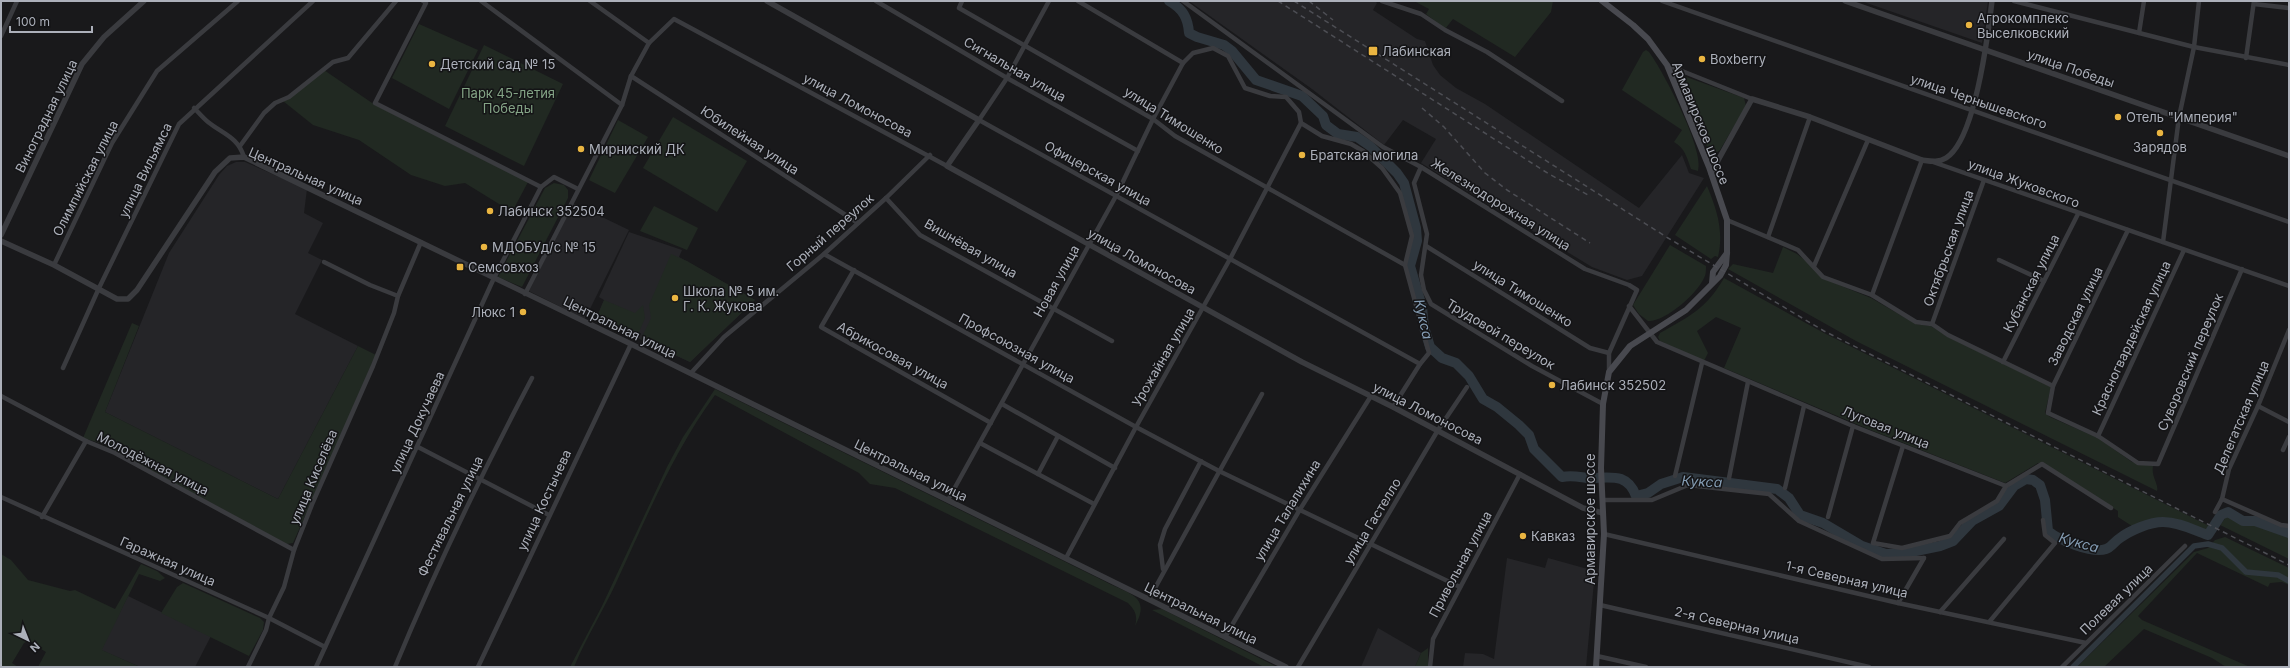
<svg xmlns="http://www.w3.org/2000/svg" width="2290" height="668" viewBox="0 0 2290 668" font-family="Inter,sans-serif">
	<rect width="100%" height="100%" fill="#19191b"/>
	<g fill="#252528">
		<polygon points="1189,1 1375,1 1377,3 1373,10 1417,39 1425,41 1433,65 1440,75 1456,88 1485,104 1639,208 1682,155 1689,173 1704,178 1642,276 1627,280 1592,267 1421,163 1436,139 1403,120 1384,145 1312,89"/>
		<polygon points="1861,1 1988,1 1982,43"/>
		<polygon points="236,162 245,162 307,189 304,213 323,223 308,253 322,260 295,314 358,346 278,499 105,412 169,253 219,175 227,166"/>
		<polygon points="573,203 629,230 585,319 529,291"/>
		<polygon points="629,232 682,250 679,257 755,300 690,362 596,319 604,300 599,297"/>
		<polygon points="1507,558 1545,568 1548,558 1595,571 1586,667 1463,667 1465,653 1483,654 1494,659"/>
		<polygon points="128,596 211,636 195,667 140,667 101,650"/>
		<polygon points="1378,628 1421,653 1415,667 1361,667"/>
	</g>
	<g fill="#212922">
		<polygon points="1414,1 1553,1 1551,12 1515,57 1453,19 1445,29 1426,14 1429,9"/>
		<polygon points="419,24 478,50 449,109 392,78"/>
		<polygon points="484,45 563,84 524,166 445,126"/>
		<path d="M1646,50L1649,52C1663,71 1705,150 1698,171L1691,169C1687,158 1685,148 1674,142L1682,130L1622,90L1643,52Z"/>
		<polygon points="324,70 375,105 528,182 512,212 465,183 445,186 411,175 359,140 313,125 283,101"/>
		<polygon points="1681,75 1744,98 1746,106 1720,150 1716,153 1710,152 1707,147 1679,80"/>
		<polygon points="673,117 747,161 717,212 643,168"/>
		<polygon points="618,120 648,137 615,193 589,180"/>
		<polygon points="554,183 564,185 568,190 568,198 522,287 498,277 545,188"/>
		<path d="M1707,186C1717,210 1724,231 1718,257L1715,256L1711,259L1675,235Z"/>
		<polygon points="654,206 698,228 687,250 640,231"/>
		<path d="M1670,245L1706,266C1706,270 1706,275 1704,278C1697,294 1665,322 1648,321L1639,314L1633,305Z"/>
		<path d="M1783,247L1797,254L1811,265L1822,278L1871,298L1916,324L1931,326L1948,337L2051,387L2045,413L2050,417L2098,438L2132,462L2153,466C2151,477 2159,484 2157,491L1856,341L1728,269L1733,264L1773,273Z"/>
		<polygon points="671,254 687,261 755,300 690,362 641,339 651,318 649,305"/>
		<path d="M1724,278L1824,333L2211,527L2205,533C2172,520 2171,515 2135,528L2118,517V511L2043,464L2038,463L2005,483L1868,429L1724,368L1741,328L1716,317L1697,331L1708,353L1704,361L1660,341L1658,337L1660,333C1690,316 1706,309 1724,278Z"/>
		<polygon points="604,300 635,313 643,305 645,318 637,337 596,319"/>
		<polygon points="132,323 139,326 105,412 278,499 358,346 376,355 293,543 287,544 100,443 83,438"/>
		<path d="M715,389L1104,581C1128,594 1152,595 1135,626C1138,616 1135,610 1128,603L895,488L870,484L859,473L715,395C673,452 646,519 616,583C603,611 586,638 574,667H570L602,606L667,467L683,437Z"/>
		<polygon points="2232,515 2242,522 2256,524 2284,536 2289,536 2289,559 2220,525 2227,516"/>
		<polygon points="2225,537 2289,568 2289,585 2282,582 2270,583 2268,587 2197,553 2138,616 2142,620 2250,667 2226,667 2212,658 2144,629 2104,667 2077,667 2194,552 2208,548 2215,540"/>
		<polygon points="1,554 11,560 28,580 70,591 75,590 115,609 141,564 157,571 165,578 160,581 139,574 102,650 140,667 38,667 46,652 28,641 24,643 12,663 18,667 1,667"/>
		<polygon points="183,583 260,618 264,622 263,630 249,656 161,613 177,587"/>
		<polygon points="1162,609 1277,667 1264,667 1152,610"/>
		<polygon points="1428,648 1428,667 1415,667 1421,653"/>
	</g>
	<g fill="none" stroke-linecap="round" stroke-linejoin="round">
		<polyline stroke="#2f373e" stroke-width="5.5" points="2073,667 2194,546 2208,544 2222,548 2246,572 2278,575 2289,581"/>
		<path stroke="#2f373e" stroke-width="10" d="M1169,1C1183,9 1188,18 1189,33L1197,37L1224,45L1232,51L1256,80L1302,96L1323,116L1326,125L1338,134L1357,137L1370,146L1397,173L1404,183L1416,228L1417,241L1410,266L1422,307L1424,327L1430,347L1442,358L1456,363L1469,376L1483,399L1497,407L1519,425L1529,435L1534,449L1562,477C1572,475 1579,477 1589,478C1610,478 1627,472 1636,496L1648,493L1661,484L1683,477L1777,489L1789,498L1800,515L1823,523L1862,546L1886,554L1911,552L1940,546L1953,541L1972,521L1999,506L2014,486L2026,479L2033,480L2040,485L2045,500L2048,531C2059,540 2092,554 2106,549C2111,548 2115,541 2120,538C2131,530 2150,522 2163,522C2179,522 2193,530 2208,535L2221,515L2228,512L2243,521H2255L2289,533"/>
		<g stroke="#3a3b3f" stroke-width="4.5">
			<polyline points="423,1 426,3 375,103 541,187 554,177 578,189"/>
			<polyline points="481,1 622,105"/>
			<polyline points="590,1 649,43"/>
			<polyline points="876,1 1007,78 1138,151"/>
			<polyline points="962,1 959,8 1153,119 1175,136 1405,265"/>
			<polyline points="1049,1 1007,78 979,120 1420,364"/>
			<polyline points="1078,1 1183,63"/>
			<polyline points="1183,1 1383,147 1421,167 1585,269 1629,285 1637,290 1609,353 1609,372"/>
			<polyline points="1382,1 1421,14 1445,30 1487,52 1562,101"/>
			<polyline points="1662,1 2289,222"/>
			<polyline points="2014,1 2194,47 2289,65"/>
			<polyline points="2254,4 2289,8"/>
			<polyline points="2139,33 2144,1"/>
			<polyline points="1,36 17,1"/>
			<polyline points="2246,58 2254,1"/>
			<polyline points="1667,65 1752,99"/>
			<polyline points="631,76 858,223"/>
			<path d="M194,108C199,113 203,118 208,122C223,134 238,137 244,157"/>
			<polyline points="240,146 264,113 275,103 289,97 333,62 348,58 396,1"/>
			<polyline points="1933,162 2289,286"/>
			<polyline points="1421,167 1414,183 1427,234 1421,275 1424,290 1431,304 1532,366 1603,404"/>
			<polyline points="886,198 920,235 1112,341"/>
			<polyline points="1727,220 1798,250 1823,277 1872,295 1916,322 1932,324 1948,335 2053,386"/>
			<polyline points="2128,230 2053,386 2048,413 2098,436 2138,463 2158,464 2242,269"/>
			<polyline points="1768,237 1810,117"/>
			<polyline points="2163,242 2179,117 2194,47 2199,1"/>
			<polyline points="1426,246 1590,348 1609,353"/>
			<polyline points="824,254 1136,427 1219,471 1460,587"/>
			<polyline points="1999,260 2044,281"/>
			<polyline points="324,262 370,285 398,296"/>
			<polyline points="54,265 112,143 157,71 238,1"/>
			<polyline points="1814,266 1868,140"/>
			<polyline points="854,270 821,327 991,423"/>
			<polyline points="525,294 622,105 631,76 649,43 674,19 947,166"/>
			<polyline points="1872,295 1922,160"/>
			<polyline points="1629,306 1657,342 1853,426 2006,486 2042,464 2111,508"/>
			<polyline points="1932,324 1984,180"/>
			<polyline points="2003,362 2078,214"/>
			<polyline points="63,368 99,288 179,124 313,1"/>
			<polyline points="691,373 724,337 824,254 886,198 930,155"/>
			<polyline points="1,396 86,441 115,453 294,550"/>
			<polyline points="1002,404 1115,468"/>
			<polyline points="2258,406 2289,422"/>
			<polyline points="2098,436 2184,250"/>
			<polyline points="980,443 1094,504"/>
			<polyline points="1903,446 1873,543 1902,548 1950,536 1960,523 1997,501 2006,486"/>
			<polyline points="418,447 549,515"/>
			<polyline points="2283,450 2289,437"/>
			<polyline points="1038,474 1058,436"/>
			<polyline points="1675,476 1702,363"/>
			<polyline points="1729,478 1748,382"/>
			<polyline points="1785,488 1804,406"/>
			<polyline points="1,497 269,618 325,647"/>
			<polyline points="2222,499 2281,525 2289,526"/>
			<polyline points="948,500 1116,196 1153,119 1183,63 1193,53 1213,48 1228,56 1245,88 1270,96 1286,97 1299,112 1301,123 1322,136 1351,144 1363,151 1382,168 1400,193 1412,236 1405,265 1429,353 1420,364 1393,407"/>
			<polyline points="1603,500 1652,500 1688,485 1769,494 1799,521 1882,559 1924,558"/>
			<polyline points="2215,512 2222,499 2229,469 2258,406 2289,330"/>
			<polyline points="42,517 86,441"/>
			<polyline points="1828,517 1853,426"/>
			<polyline points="1604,534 1898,603 2086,643"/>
			<polyline points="1066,558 1136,427 1230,259 1301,123"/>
			<polyline points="1163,569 1160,545 1165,529 1201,461"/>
			<polyline points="1149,599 1262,394"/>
			<polyline points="1898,603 1924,558"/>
			<polyline points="1600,605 1869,667"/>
			<polyline points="1940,612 2004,539"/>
			<polyline points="1990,621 2055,543 2045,535 2043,520"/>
			<polyline points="1225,637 1299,511 1371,396"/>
			<polyline points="1597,656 1646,667"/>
			<polyline points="248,667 266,630 269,618 284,587 294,550 313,502 373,366 394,313 398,296 421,242"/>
			<polyline points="316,667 494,278 541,187"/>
			<path d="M395,667C436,568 482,473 532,378"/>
			<polyline points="478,667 631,344"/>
			<polyline points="1298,667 1438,430 1467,387"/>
			<polyline points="1430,667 1433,639 1520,474"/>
			<polyline points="2062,667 2185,546"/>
		</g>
		<g stroke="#3a3b3f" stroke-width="5.5">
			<polyline points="767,1 979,120 947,166 1302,362 1393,407 1583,508 1603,513"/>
			<polyline points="1845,1 2289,156"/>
			<path d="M1711,173L1752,99L1810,117L1922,160C1930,161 1938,163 1946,158C1975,140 1988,35 1992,1"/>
			<polyline points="1,235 82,64 104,37 144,1"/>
			<polyline points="1,241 54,265 117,299 128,299 137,290 215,172 230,158 244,157 631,344 1286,667"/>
		</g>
		<g stroke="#48494f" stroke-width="6">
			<polyline points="1712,283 1713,272 1727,253"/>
			<polyline points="1596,667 1604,534 1601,468 1603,404 1609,372 1630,346 1686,310 1720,276 1726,265 1727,253 1727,220 1709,167 1667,65 1648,39 1633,25 1602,1"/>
		</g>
		<g stroke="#4d4e54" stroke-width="1.5" stroke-dasharray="5 4" stroke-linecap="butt">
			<polyline points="1278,1 1549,174 1590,196"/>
			<polyline points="1294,1 1668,238 1824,331 2289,565"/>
			<polyline points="1309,1 1333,20"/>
			<polyline points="1422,108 1444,127 1485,173 1507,190 1590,243"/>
		</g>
	</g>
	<g fill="#eab541" stroke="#141416" stroke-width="1.5">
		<circle cx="1969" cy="25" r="4"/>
		<rect x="1368" y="46" width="10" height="10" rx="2"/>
		<circle cx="1702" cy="59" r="4"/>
		<circle cx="432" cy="64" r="4"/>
		<circle cx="2118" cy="117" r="4"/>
		<circle cx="2160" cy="133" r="4"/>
		<circle cx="581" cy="149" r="4"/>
		<circle cx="1302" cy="155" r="4"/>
		<circle cx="490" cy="211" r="4"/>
		<circle cx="484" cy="247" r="4"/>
		<rect x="456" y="263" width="8" height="8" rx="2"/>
		<circle cx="675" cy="298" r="4"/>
		<circle cx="523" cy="312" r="4"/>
		<circle cx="1552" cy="385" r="4"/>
		<circle cx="1523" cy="536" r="4"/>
	</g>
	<g text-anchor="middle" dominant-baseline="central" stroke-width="3" stroke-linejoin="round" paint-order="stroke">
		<g font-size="13" fill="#acb0ba" stroke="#141416" text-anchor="start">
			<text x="1977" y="18">Агрокомплекс<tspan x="1977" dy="15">Выселковский</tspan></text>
			<text x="1382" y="51">Лабинская</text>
			<text x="1710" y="59">Boxberry</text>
			<text x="440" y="64">Детский сад № 15</text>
			<text x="2126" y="117">Отель "Империя"</text>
			<text x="2160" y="147" text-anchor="middle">Зарядов</text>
			<text x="589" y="149">Мирниский ДК</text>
			<text x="1310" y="155">Братская могила</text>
			<text x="498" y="211">Лабинск 352504</text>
			<text x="492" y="247">МДОБУд/с № 15</text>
			<text x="468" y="267">Семсовхоз</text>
			<text x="683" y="291">Школа № 5 им.<tspan x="683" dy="15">Г. К. Жукова</tspan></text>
			<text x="515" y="312" text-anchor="end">Люкс 1</text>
			<text x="1560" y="385">Лабинск 352502</text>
			<text x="1531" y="536">Кавказ</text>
		</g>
		<g font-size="13" fill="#acb0ba" stroke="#141416">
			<text transform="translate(2071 68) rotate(19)">улица Победы</text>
			<text transform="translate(1015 69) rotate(30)">Сигнальная улица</text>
			<text transform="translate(1979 101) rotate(19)">улица Чернышевского</text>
			<text transform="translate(858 105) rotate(28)">улица Ломоносова</text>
			<text transform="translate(46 116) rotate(-64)">Виноградная улица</text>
			<text transform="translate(1174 120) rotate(32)">улица Тимошенко</text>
			<text transform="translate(1701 123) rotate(68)">Армавирское шоссе</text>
			<text transform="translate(750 140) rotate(33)">Юбилейная улица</text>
			<text transform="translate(145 170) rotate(-64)">улица Вильямса</text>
			<text transform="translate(1098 173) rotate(29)">Офицерская улица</text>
			<text transform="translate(306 176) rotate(24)">Центральная улица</text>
			<text transform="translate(85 178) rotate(-63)">Олимпийская улица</text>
			<text transform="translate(2024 183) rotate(20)">улица Жуковского</text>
			<text transform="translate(1501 204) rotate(32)">Железнодорожная улица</text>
			<text transform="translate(830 232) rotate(-41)">Горный переулок</text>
			<text transform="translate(971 248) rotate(30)">Вишнёвая улица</text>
			<text transform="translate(1948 248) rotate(-70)">Октябрьская улица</text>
			<text transform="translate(1142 261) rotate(29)">улица Ломоносова</text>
			<text transform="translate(1056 281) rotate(-61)">Новая улица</text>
			<text transform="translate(2031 283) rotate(-63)">Кубанская улица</text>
			<text transform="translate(1523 293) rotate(32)">улица Тимошенко</text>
			<text transform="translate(2075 316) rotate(-64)">Заводская улица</text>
			<text transform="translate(620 327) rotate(26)">Центральная улица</text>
			<text transform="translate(1501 334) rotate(31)">Трудовой переулок</text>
			<text transform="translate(2131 338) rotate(-65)">Красногвардейская улица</text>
			<text transform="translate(1017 348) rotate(29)">Профсоюзная улица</text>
			<text transform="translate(893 355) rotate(29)">Абрикосовая улица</text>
			<text transform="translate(1163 357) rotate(-60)">Урожайная улица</text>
			<text transform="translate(2190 362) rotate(-67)">Суворовский переулок</text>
			<text transform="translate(1428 413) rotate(27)">улица Ломоносова</text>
			<text transform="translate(2241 417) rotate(-67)">Делегатская улица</text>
			<text transform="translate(417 422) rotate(-65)">улица Докучаева</text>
			<text transform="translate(1886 427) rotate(22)">Луговая улица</text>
			<text transform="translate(153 463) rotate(27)">Молодёжная улица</text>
			<text transform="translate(911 470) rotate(26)">Центральная улица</text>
			<text transform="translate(313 477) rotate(-67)">улица Киселёва</text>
			<text transform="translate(544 500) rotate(-65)">улица Костычева</text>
			<text transform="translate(1287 510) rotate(-59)">улица Талалихина</text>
			<text transform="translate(450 516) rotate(-64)">Фестивальная улица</text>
			<text transform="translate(1590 519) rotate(-90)">Армавирское шоссе</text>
			<text transform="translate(1372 521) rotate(-59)">улица Гастелло</text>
			<text transform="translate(168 561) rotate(24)">Гаражная улица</text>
			<text transform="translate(1460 564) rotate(-62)">Привольная улица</text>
			<text transform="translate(1847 579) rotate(13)">1-я Северная улица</text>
			<text transform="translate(2116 599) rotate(-44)">Полевая улица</text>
			<text transform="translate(1201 613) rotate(26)">Центральная улица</text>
			<text transform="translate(1737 625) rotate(13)">2-я Северная улица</text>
		</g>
		<g font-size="13" fill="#84a486" stroke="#141416">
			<text x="508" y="93">Парк 45-летия<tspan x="508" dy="15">Победы</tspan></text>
		</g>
		<g font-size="14" font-style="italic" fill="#849cb3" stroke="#141416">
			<text transform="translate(1424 319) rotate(77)">Кукса</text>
			<text transform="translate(1702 481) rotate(3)">Кукса</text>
			<text transform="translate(2079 542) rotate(16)">Кукса</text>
		</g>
	</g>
	<rect width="2290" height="668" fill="none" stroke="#acb0ba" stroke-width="4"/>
	<g transform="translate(28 640) rotate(137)" stroke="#141416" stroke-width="3" paint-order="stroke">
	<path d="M0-3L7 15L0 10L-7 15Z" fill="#acb0ba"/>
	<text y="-6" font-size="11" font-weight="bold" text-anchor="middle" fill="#acb0ba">N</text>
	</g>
	<path d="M10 26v6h82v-6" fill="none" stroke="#acb0ba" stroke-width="2"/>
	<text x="16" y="26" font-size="12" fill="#acb0ba" stroke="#141416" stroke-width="3" paint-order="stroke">100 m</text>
</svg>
